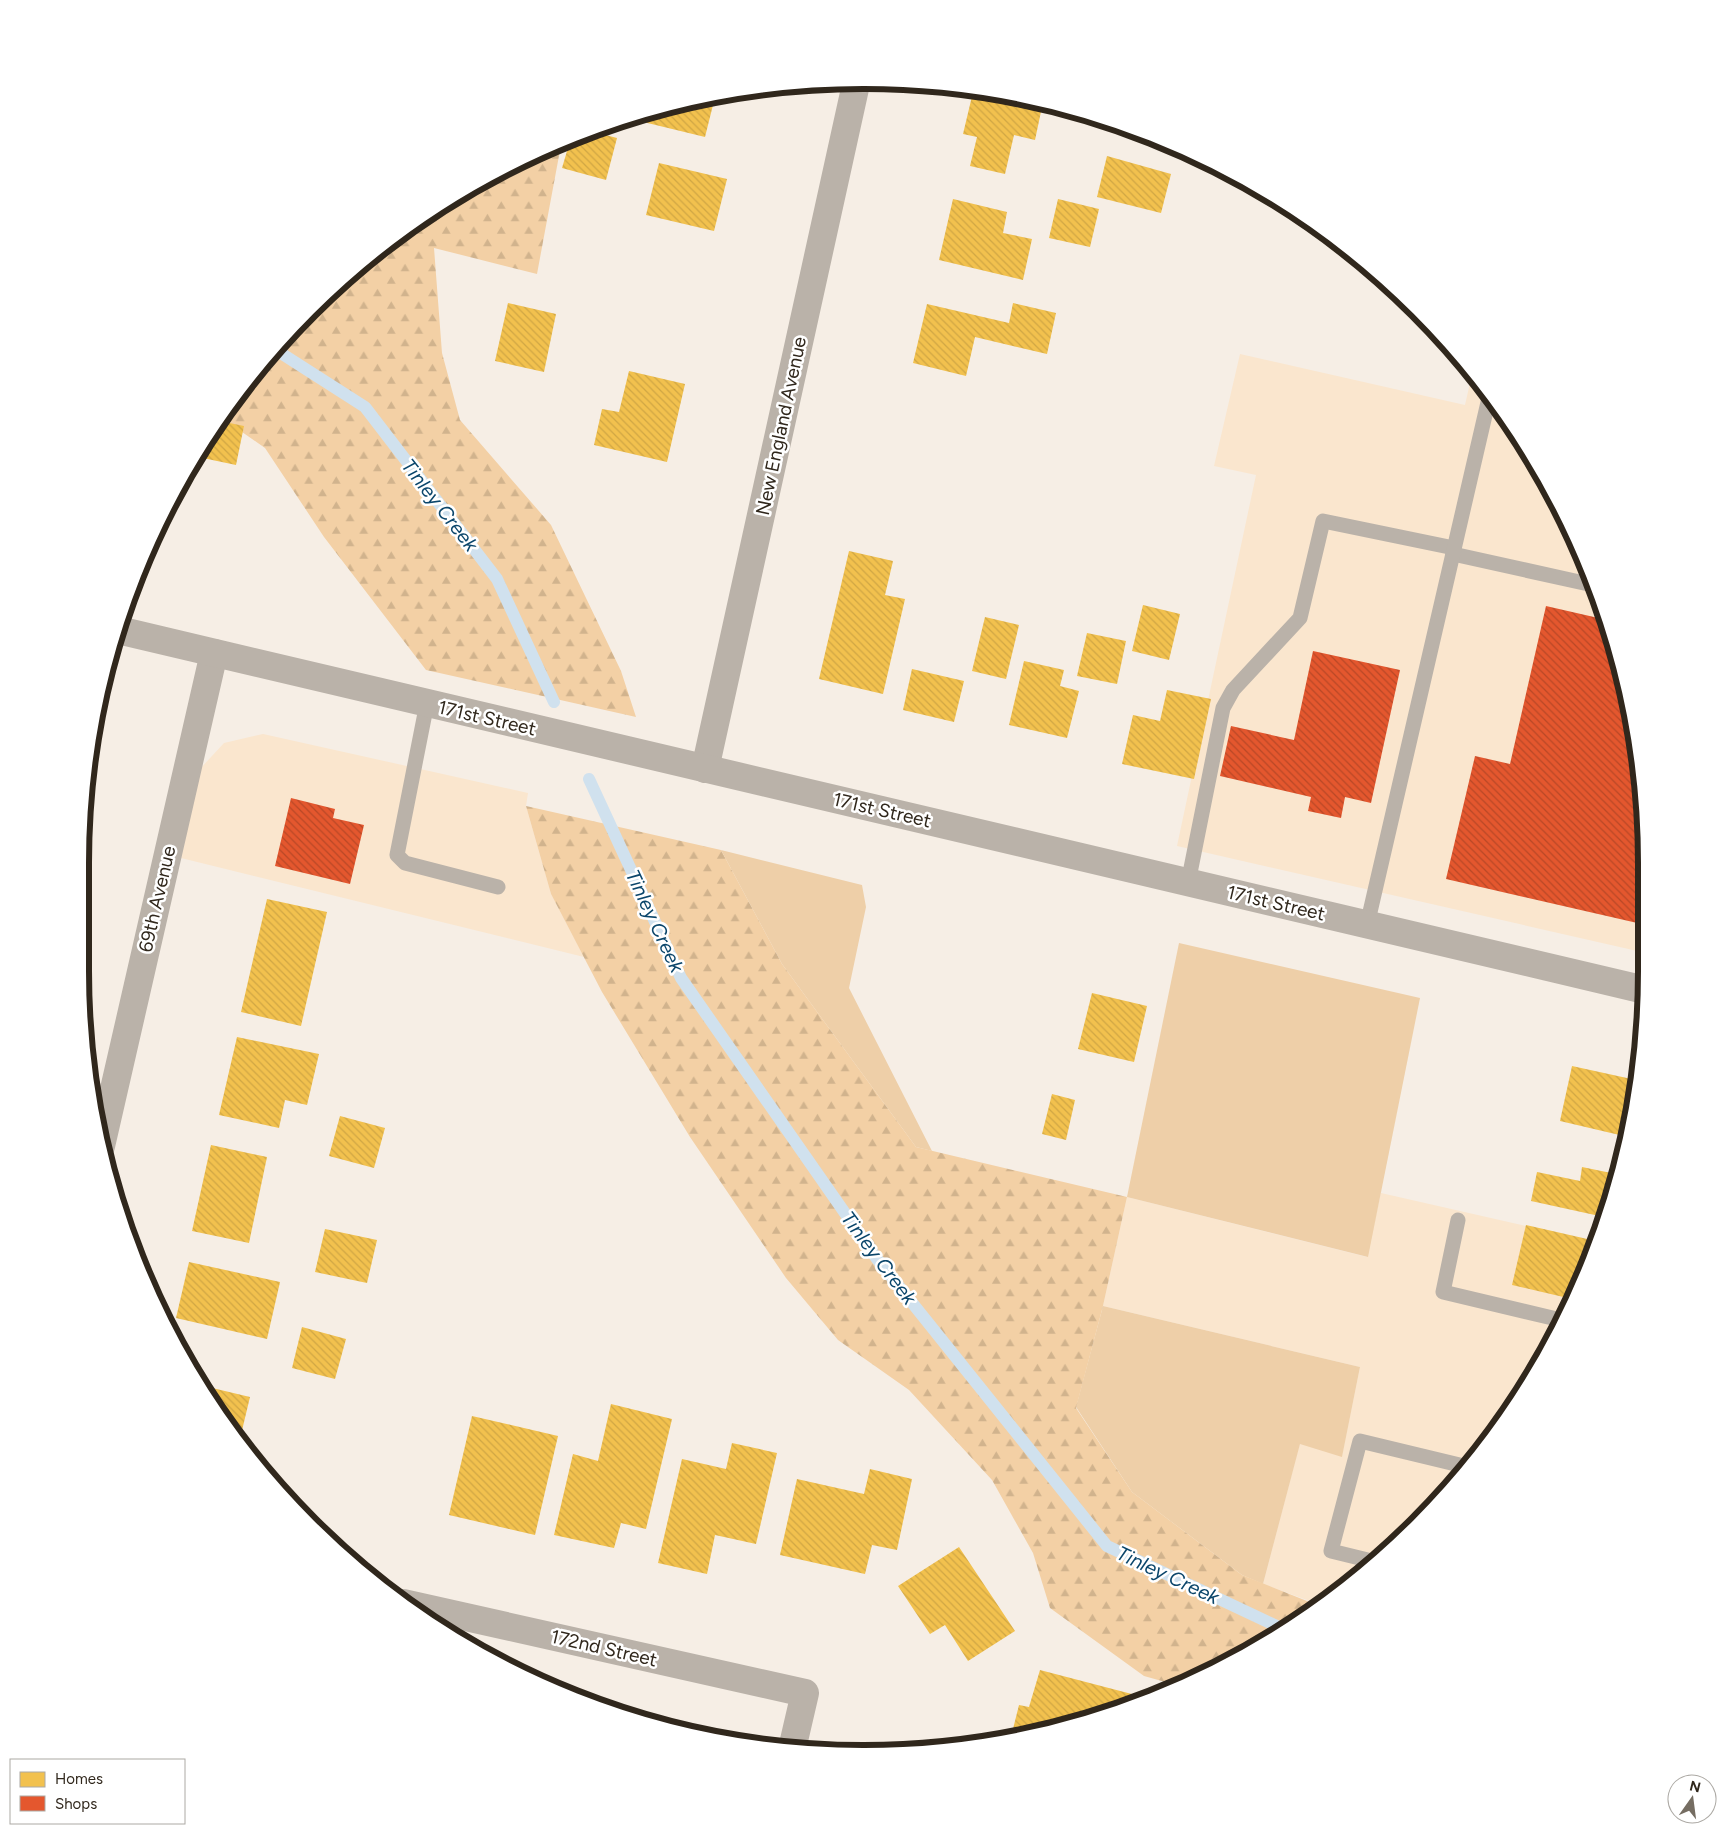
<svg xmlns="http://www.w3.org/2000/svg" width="1727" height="1834" viewBox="0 0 1727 1834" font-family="Figtree,sans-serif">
	<defs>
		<pattern id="forest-firs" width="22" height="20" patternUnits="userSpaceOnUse" patternTransform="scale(1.25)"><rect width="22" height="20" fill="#f3d0a5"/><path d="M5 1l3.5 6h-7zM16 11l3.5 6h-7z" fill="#d1b38d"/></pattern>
		<pattern id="homes-back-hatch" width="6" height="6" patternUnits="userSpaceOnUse" patternTransform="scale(1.25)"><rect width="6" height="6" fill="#f2c14e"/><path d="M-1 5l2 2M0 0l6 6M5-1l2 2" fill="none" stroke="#d0a644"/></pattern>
		<pattern id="shops-back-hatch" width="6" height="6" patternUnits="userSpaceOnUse" patternTransform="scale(1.25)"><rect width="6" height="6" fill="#e4572e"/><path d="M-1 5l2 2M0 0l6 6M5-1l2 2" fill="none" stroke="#b94826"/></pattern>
	</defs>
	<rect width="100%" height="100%" fill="#f6eee5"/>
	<g fill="#fae6ce">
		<polygon points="1240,354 1465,405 1472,374 1542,472 1605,611 1640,761 1646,953 1177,846 1256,475 1214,466"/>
		<polygon points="263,734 528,793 526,806 551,894 584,957 181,858 199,770 224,743"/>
		<polygon points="1381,1193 1596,1242 1587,1271 1515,1406 1452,1487 1380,1559 1318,1604 1263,1584 1300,1443 1342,1456 1360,1367 1103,1306 1127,1197 1367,1257"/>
	</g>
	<g fill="#eecfa8">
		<polygon points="721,850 862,885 866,907 849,988 932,1151 916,1147 782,964"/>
		<polygon points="1179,943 1420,998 1368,1257 1127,1197"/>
		<polygon points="1103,1306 1360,1367 1342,1457 1300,1444 1263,1584 1242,1575 1132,1492 1076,1407"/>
	</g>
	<g fill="url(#forest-firs)">
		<polygon points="561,145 537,274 434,248 442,353 460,420 551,525 621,671 636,717 426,670 324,537 265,448 222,418 242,386 347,274 472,185"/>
		<polygon points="526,806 721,850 782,964 916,1147 1127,1197 1103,1306 1076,1408 1132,1492 1242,1575 1317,1605 1255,1649 1176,1685 1144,1676 1050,1608 1033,1553 992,1480 909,1390 838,1340 786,1278 690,1137 602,992 551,894"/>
	</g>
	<g fill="url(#homes-back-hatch)">
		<polygon points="973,92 1042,107 1035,140 1014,135 1005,174 970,166 977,137 963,134"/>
		<polygon points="715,97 705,137 627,118 685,104"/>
		<polygon points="590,131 617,138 606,180 562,168 570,141"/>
		<polygon points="1107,156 1171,174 1161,213 1097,197"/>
		<polygon points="659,163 727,179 714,231 646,215"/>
		<polygon points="953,199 1007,212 1003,233 1032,239 1023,280 939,260"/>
		<polygon points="1058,199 1099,209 1090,247 1049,238"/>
		<polygon points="508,303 556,314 544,372 495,361"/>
		<polygon points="1013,303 1056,313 1047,354 975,337 966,376 913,363 927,304 1009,323"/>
		<polygon points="629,371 685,384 667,462 594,445 602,409 619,412"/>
		<polygon points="220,421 244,426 236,465 198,457"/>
		<polygon points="849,551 893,561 885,595 905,599 883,694 819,679"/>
		<polygon points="1143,605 1180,614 1169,660 1132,651"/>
		<polygon points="985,617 1019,625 1006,679 972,671"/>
		<polygon points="1087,633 1126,641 1117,684 1077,676"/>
		<polygon points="1024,661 1064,670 1060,686 1079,691 1067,738 1009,725"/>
		<polygon points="912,669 964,681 954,722 903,710"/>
		<polygon points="1167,690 1211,699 1194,779 1122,764 1133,715 1160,721"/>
		<polygon points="267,899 327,912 301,1026 241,1012"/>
		<polygon points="1092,993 1147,1006 1134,1062 1078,1049"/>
		<polygon points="237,1037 319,1054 307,1105 285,1100 279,1128 219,1115"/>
		<polygon points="1572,1066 1636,1080 1632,1123 1628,1137 1560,1121"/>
		<polygon points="1052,1094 1075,1100 1066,1140 1042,1134"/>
		<polygon points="340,1116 385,1128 374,1168 329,1156"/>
		<polygon points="211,1145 267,1157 249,1243 192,1231"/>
		<polygon points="1582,1167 1616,1174 1604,1217 1531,1201 1537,1172 1580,1181"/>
		<polygon points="1526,1225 1596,1241 1587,1271 1572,1299 1512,1285"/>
		<polygon points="325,1229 377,1240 367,1283 315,1272"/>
		<polygon points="189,1262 280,1282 267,1339 176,1318"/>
		<polygon points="302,1327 346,1339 335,1379 292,1368"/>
		<polygon points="204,1386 250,1397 239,1443 229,1426"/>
		<polygon points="611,1404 672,1419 646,1529 621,1523 614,1548 554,1535 573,1454 598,1461"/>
		<polygon points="472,1416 558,1436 535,1535 449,1515"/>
		<polygon points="732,1443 777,1453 756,1544 715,1535 707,1574 658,1563 682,1459 726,1469"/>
		<polygon points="870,1469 912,1479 897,1550 872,1545 865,1574 780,1555 797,1479 864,1494"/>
		<polygon points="959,1547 1015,1631 968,1661 945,1625 930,1634 898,1586"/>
		<polygon points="1040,1670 1147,1698 1116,1712 1011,1737 1019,1705 1029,1707"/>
	</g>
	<g fill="url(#shops-back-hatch)">
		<polygon points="1546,606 1607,620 1640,761 1646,925 1446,879 1475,756 1510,764"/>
		<polygon points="1313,651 1400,670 1371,803 1345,797 1341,818 1308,811 1311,797 1220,776 1231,726 1294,740"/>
		<polygon points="291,798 335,809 333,818 364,825 350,884 275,866"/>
	</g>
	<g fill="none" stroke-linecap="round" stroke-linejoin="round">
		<g stroke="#d0e1ee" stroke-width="12">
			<polyline points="276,350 365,407 497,579 554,702"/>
			<polyline points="589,779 681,978 877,1259 1107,1546 1283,1629"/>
		</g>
		<g stroke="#bab2a9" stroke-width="15">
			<polyline points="1453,554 1593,585"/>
			<polyline points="427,703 397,855 405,863 498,887"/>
			<polyline points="1188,883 1223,708 1233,690 1300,618 1323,521 1454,548"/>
			<polyline points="1367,925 1489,398"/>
			<polyline points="1458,1220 1443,1292 1561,1320"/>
			<polyline points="1376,1562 1331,1551 1360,1441 1468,1467"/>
		</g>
		<g stroke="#bab2a9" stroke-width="28">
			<polyline points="705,769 856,84"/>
			<polyline points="101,1146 214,653"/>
			<polyline points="403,1603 805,1693 792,1749"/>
		</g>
		<polyline stroke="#bab2a9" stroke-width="28" points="118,630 1645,990"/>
	</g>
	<g text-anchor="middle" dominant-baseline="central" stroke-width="5" stroke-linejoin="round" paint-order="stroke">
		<g font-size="19" fill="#30271c" stroke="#fff">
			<text transform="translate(781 426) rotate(-78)">New England Avenue</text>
			<text transform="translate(487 718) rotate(13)">171st Street</text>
			<text transform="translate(882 810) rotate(13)">171st Street</text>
			<text transform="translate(157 899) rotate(-77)">69th Avenue</text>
			<text transform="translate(1276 903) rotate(13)">171st Street</text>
			<text transform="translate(604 1648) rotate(13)">172nd Street</text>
		</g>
		<g font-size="20" font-style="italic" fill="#0b466b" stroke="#fff">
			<text transform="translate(440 505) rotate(52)">Tinley Creek</text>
			<text transform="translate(655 921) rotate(65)">Tinley Creek</text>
			<text transform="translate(879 1258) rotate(53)">Tinley Creek</text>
			<text transform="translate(1168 1575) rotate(25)">Tinley Creek</text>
		</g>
	</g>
	<path d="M0 0H1727V1834H0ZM863 89H864A774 774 0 0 1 1638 863V971A774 774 0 0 1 864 1745H863A774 774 0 0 1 89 971V863A774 774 0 0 1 863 89Z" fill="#fff" fill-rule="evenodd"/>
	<path fill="none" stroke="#30271c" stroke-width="6" d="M863 89H864A774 774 0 0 1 1638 863V971A774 774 0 0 1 864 1745H863A774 774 0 0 1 89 971V863A774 774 0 0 1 863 89Z"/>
	<rect x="10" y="1759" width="175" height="65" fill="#ffffff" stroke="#aca9a4"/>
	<rect x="20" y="1772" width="25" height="15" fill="#f2c14e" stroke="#aca9a4"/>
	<text x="55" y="1784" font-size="15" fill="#30271c">Homes</text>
	<rect x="20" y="1796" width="25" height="15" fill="#e4572e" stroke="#aca9a4"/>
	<text x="55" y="1809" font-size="15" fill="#30271c">Shops</text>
	<g transform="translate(1692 1799) rotate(14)"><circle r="24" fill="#ffffff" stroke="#aca9a4"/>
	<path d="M0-4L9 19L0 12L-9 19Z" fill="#756d62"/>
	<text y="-8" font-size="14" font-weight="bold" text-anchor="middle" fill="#30271c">N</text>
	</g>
</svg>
